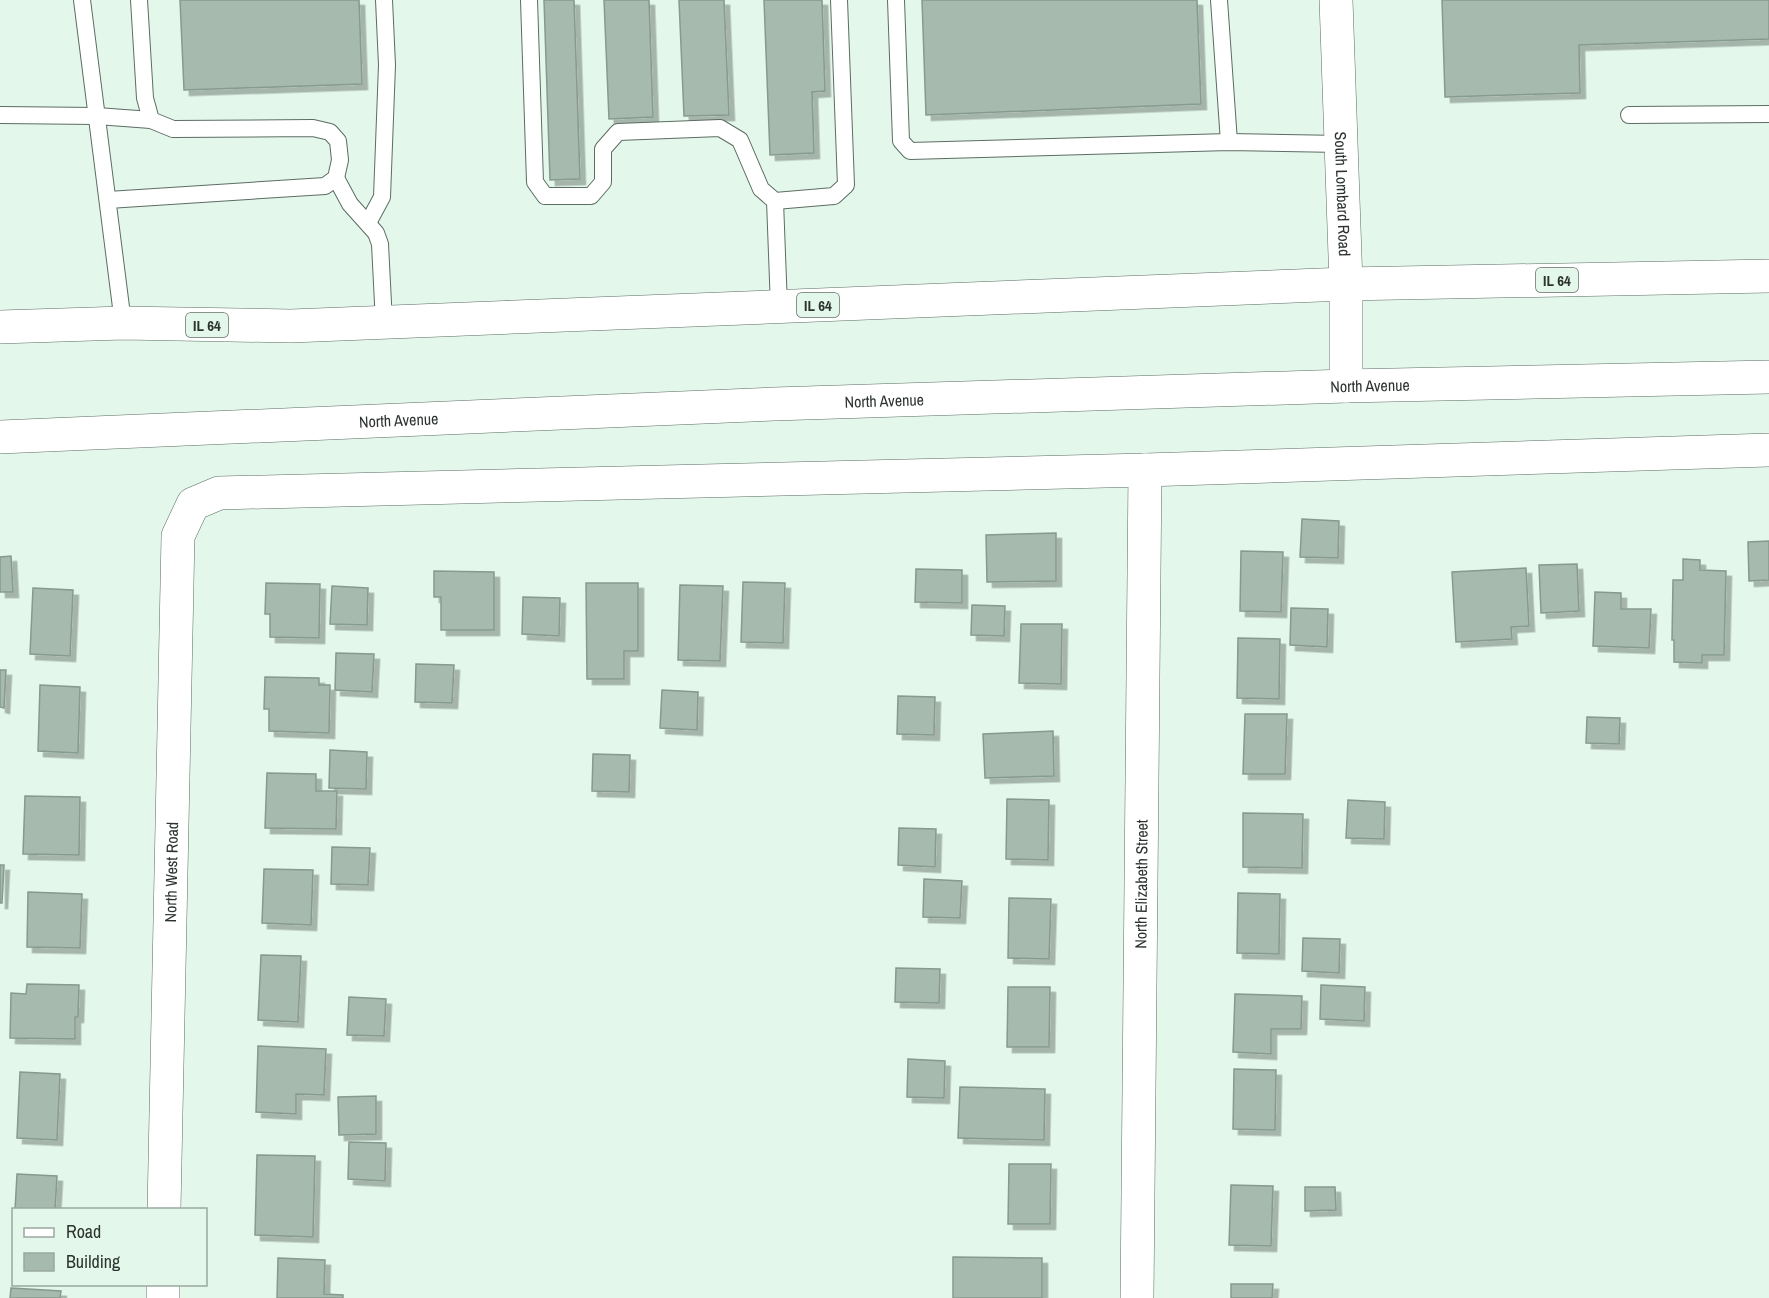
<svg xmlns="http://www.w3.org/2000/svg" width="1769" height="1298" viewBox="0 0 1769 1298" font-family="'Archivo Narrow',sans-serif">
	<defs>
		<filter id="shadow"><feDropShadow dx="5.5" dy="5.5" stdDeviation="0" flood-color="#0004"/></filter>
	</defs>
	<rect width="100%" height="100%" fill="#e3f7eb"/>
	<g fill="#a7baae" stroke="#879a8f" stroke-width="1.5" filter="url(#shadow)">
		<polygon points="180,0 359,0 362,84 184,90"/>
		<polygon points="544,0 574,0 580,179 550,180"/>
		<polygon points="604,0 649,0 653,117 609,119"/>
		<polygon points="679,0 724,0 729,115 684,116"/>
		<polygon points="764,0 822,0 825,91 812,92 814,153 770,155"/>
		<polygon points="922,0 1197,0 1201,104 926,115"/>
		<polygon points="1442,0 1769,0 1769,39 1579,45 1580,93 1445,97"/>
		<polygon points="1302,519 1339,521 1338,558 1300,557"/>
		<polygon points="1056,533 1056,581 987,582 986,535"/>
		<polygon points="1769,541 1769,580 1749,581 1748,542"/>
		<polygon points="1241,551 1283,552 1281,612 1240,611"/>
		<polygon points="11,556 13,592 0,592 0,557"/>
		<polygon points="1683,559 1700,560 1700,570 1726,571 1724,655 1702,655 1702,663 1674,662 1674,640 1672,640 1673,580 1683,580"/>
		<polygon points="1577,564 1579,611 1541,613 1539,565"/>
		<polygon points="1526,568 1529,626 1511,627 1512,639 1456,642 1452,572"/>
		<polygon points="916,569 962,570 962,603 915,602"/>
		<polygon points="434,571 494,572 494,630 441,630 441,597 434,597"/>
		<polygon points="743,582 785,583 783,643 741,642"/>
		<polygon points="266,583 320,584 319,638 270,637 270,614 265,614"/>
		<polygon points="586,583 638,583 638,651 624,651 624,679 587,679"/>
		<polygon points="680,585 723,586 720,661 678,660"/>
		<polygon points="332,586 368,588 367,625 330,624"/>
		<polygon points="33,588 73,590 70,656 30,654"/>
		<polygon points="1595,592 1621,593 1621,609 1651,609 1649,648 1593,646"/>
		<polygon points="523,597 560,598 559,636 522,634"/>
		<polygon points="972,605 1005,606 1004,636 971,635"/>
		<polygon points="1291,608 1328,609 1327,647 1290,645"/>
		<polygon points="1021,624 1062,624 1061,684 1019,683"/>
		<polygon points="1238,638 1280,639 1279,699 1237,698"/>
		<polygon points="336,653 374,654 372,692 335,690"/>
		<polygon points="416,664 454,665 452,703 415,702"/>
		<polygon points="0,670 6,670 4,708 0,707"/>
		<polygon points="265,677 319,678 319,685 330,685 329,733 269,731 269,709 264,709"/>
		<polygon points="40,685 80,687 78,753 38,751"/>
		<polygon points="662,690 698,692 697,730 660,728"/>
		<polygon points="898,696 935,697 934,735 897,734"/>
		<polygon points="1245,714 1287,714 1285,774 1243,774"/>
		<polygon points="1587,717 1620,718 1619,744 1586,743"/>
		<polygon points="1053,731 1054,776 985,778 983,734"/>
		<polygon points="330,750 367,752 366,789 329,788"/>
		<polygon points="593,754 630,755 629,792 592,791"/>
		<polygon points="267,773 316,774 316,791 337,791 336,829 265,828"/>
		<polygon points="25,796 80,797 79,855 23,854"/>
		<polygon points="1007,799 1049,800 1048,860 1006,859"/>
		<polygon points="1348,800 1385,802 1384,839 1346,838"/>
		<polygon points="1243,813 1303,814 1302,868 1243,867"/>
		<polygon points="899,828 936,829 935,867 898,865"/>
		<polygon points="332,847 370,848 368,885 331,884"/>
		<polygon points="0,865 4,865 2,903 0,903"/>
		<polygon points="264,869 313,870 311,925 262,923"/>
		<polygon points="924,879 962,881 960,918 923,917"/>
		<polygon points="28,892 82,894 80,948 27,947"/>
		<polygon points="1238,893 1280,894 1279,954 1237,953"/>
		<polygon points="1009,898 1051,899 1049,959 1008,958"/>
		<polygon points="1303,938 1340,939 1339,973 1302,971"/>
		<polygon points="261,955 301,956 298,1022 258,1020"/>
		<polygon points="896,968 940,969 939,1003 895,1002"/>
		<polygon points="27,984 79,985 78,1017 75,1017 75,1039 10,1038 11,993 26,994"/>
		<polygon points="1321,985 1365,987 1364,1021 1320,1019"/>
		<polygon points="1008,987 1050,987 1049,1047 1007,1047"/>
		<polygon points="1235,994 1302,996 1301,1029 1271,1029 1271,1054 1233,1052"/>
		<polygon points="349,997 386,999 384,1036 347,1035"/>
		<polygon points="258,1046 326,1049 324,1095 296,1094 296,1114 256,1112"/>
		<polygon points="908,1059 945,1061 944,1098 907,1097"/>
		<polygon points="1234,1069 1276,1070 1275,1130 1233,1129"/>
		<polygon points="20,1072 60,1074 57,1140 17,1138"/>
		<polygon points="960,1087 1045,1089 1044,1140 958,1138"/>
		<polygon points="376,1096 376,1134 339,1135 338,1097"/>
		<polygon points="349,1142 386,1143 385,1181 348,1179"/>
		<polygon points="257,1155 315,1156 313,1237 255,1235"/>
		<polygon points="1009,1164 1051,1164 1050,1224 1008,1224"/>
		<polygon points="17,1174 57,1176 55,1210 15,1210"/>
		<polygon points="1231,1185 1273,1186 1271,1246 1229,1245"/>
		<polygon points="1305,1187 1335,1187 1336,1210 1305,1211"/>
		<polygon points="953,1257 1042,1258 1042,1298 953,1298"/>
		<polygon points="278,1258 325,1260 324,1294 343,1295 343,1298 277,1298"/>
		<polygon points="1231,1284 1273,1284 1272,1298 1231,1298"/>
		<polygon points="11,1288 61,1291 60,1298 10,1298"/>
	</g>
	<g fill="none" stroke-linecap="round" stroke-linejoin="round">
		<g stroke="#5c6d63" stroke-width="18">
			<g id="lane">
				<polyline points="82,0 123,323"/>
				<polyline points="529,0 535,182 545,196 591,196 603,182 603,149 618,132 720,128 740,140 761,189 775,201 834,196 846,185 839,0"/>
				<polyline points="896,0 901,141 910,151 1229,142 1341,144"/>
				<polyline points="1219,0 1229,142"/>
				<polyline points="0,115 97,116 151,120"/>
				<polyline points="1629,115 1769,114"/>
				<polyline points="336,178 350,204 376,233 380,244 384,323"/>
				<polyline points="108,200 325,186 336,178 340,160 338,141 330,132 313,128 173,129 151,120 145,98 139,0"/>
				<polyline points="775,201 779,307"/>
				<polyline points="368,223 382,197 387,65 384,0"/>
			</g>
		</g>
		<g stroke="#5c6d63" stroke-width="34">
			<g id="street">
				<path id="s1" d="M1336,0L1346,284V386"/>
				<path id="s2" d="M164,1210L178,536L193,504L219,493L1145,470L1769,450"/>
				<polyline points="163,1298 163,1284"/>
				<path id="s3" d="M1137,1298L1145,470"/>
			</g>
		</g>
		<g stroke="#5c6d63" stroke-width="34">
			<g id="primary">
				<polyline points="0,327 123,323 291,326 1346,284 1769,276"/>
				<path id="s4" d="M0,437L774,404L1346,386L1769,377"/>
			</g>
		</g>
		<use href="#lane" stroke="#fff" stroke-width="16"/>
		<use href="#street" stroke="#fff" stroke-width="33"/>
		<use href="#primary" stroke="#fff" stroke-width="33"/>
	</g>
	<g text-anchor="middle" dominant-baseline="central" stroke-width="6" stroke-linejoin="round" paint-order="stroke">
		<g fill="#e3f7eb" stroke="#636e67" stroke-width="1.5">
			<rect x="1536" y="268" width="42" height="24" rx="4.5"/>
			<rect x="797" y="293" width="42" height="24" rx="4.5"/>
			<rect x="186" y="313" width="42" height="24" rx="4.5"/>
		</g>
		<g font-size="15" font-weight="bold" fill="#2c332f">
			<text x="1557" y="280">IL 64</text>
			<text x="818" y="305">IL 64</text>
			<text x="207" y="325">IL 64</text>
		</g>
		<g font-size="16" fill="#2c332f" stroke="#e3f7eb">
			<text stroke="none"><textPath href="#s1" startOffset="194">South Lombard Road</textPath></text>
			<text stroke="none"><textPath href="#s4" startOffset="1371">North Avenue</textPath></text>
			<text stroke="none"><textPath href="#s4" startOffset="885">North Avenue</textPath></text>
			<text stroke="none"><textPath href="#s4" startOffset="399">North Avenue</textPath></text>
			<text stroke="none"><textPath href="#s2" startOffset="338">North West Road</textPath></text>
			<text stroke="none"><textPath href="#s3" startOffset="414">North Elizabeth Street</textPath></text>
		</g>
	</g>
	<rect x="12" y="1208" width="195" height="78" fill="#e3f7eb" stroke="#9aa9a0" stroke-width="1.5"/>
	<rect x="24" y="1228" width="30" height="9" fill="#ffffff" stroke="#9aa9a0" stroke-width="1.5"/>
	<text x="66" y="1238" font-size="18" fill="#2c332f">Road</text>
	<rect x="24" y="1253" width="30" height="18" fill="#a7baae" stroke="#9aa9a0" stroke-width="1.5"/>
	<text x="66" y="1268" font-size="18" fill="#2c332f">Building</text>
</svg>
